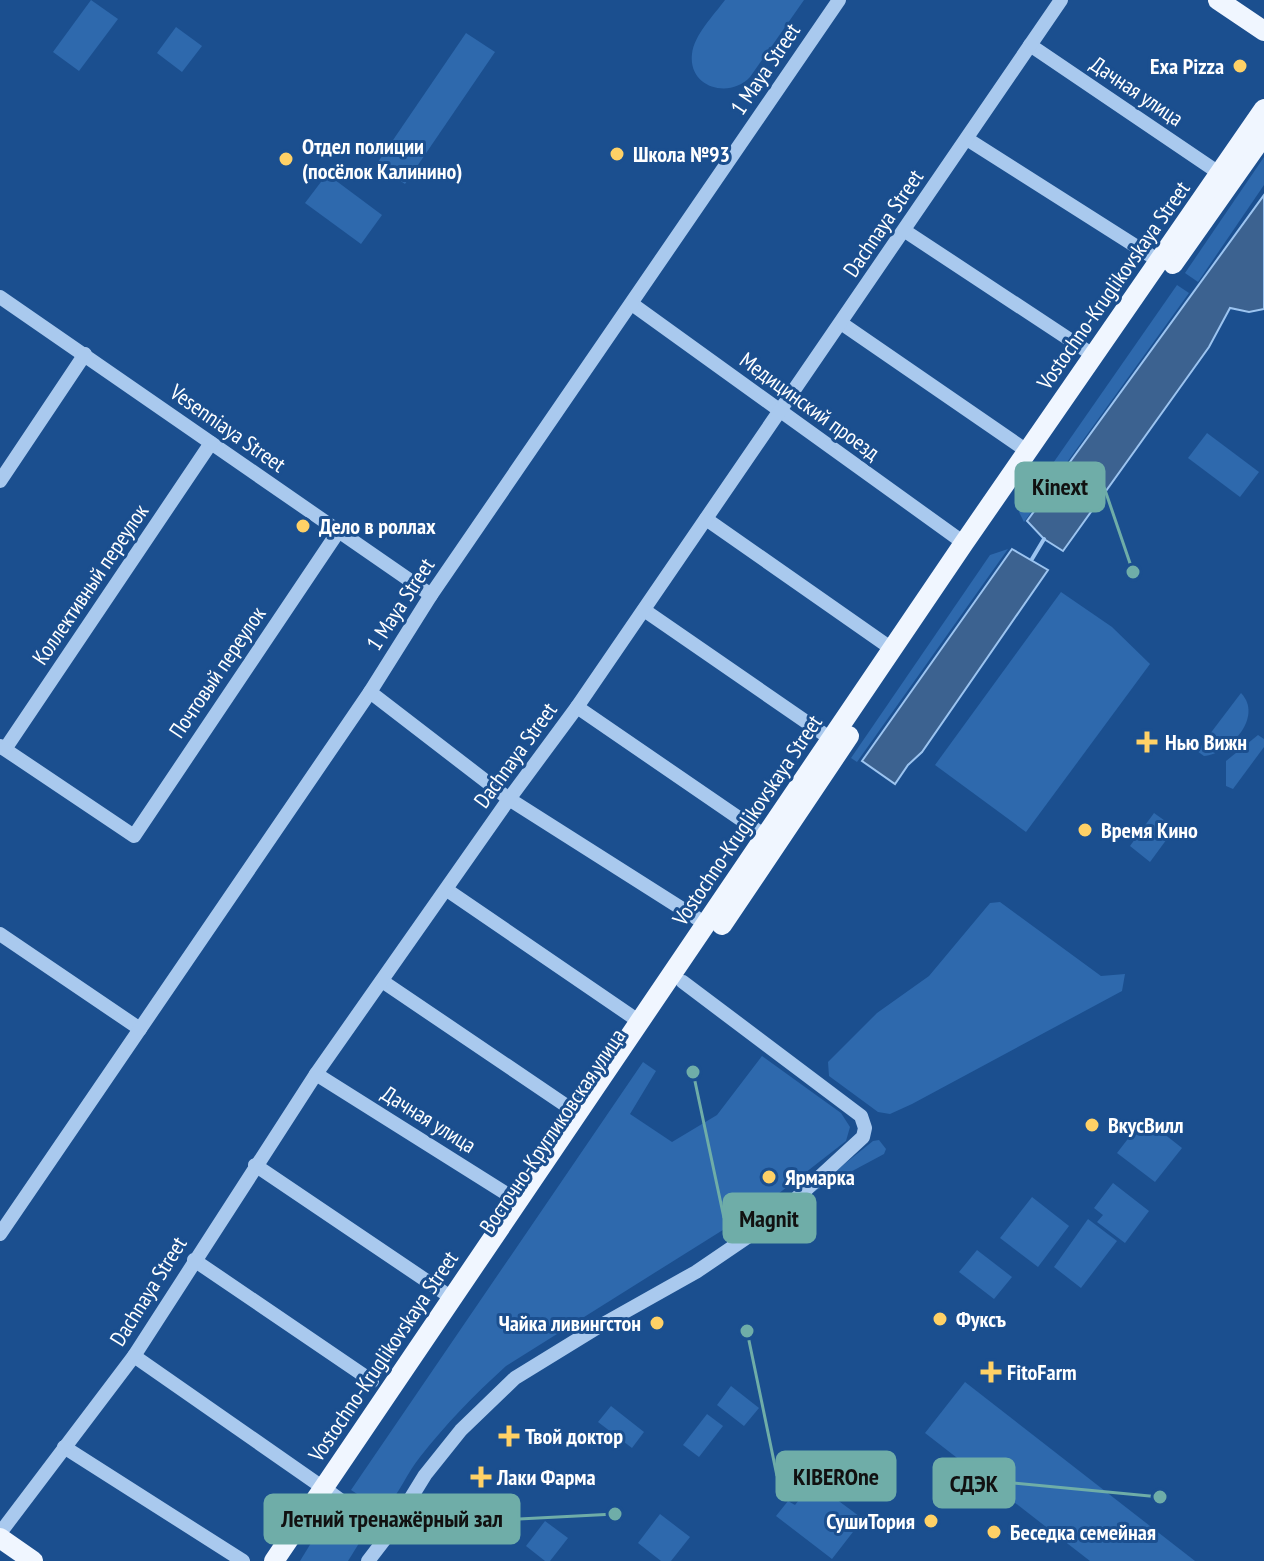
<svg xmlns="http://www.w3.org/2000/svg" width="1264" height="1561" viewBox="0 0 1264 1561" font-family="'PT Sans Narrow',sans-serif">
	<rect width="100%" height="100%" fill="#1b4f8f"/>
	<g fill="#2e69ad">
		<polygon points="91,0 118,19 79,71 53,52"/>
		<path d="M725,0H804L750,77C730,99 688,88 692,54C694,35 714,15 725,0Z"/>
		<polygon points="176,27 202,46 182,72 157,53"/>
		<polygon points="466,33 495,52 405,184 376,165"/>
		<polygon points="1264,157 1264,185 1198,282 1185,273"/>
		<polygon points="327,174 382,215 361,244 305,203"/>
		<polygon points="1177,285 1189,293 1024,522 1019,512"/>
		<polygon points="1207,433 1259,472 1240,497 1188,458"/>
		<polygon points="1008,549 857,762 851,758 990,555"/>
		<polygon points="1061,592 1112,627 1150,664 1026,832 935,765"/>
		<path d="M1241,693C1264,717 1229,754 1204,756L1197,751Z"/>
		<polygon points="1258,735 1264,739 1264,747 1233,789 1226,786 1226,761"/>
		<polygon points="1154,813 1175,828 1150,862 1130,846"/>
		<polygon points="1000,902 1101,976 1125,974 1122,991 912,1104 890,1114 878,1112 829,1076 828,1062 877,1013 929,976 990,903"/>
		<path d="M762,1056L841,1113L850,1127L846,1141L769,1201L506,1366C474,1395 446,1424 420,1457C407,1473 399,1494 385,1509H380L351,1490L643,1062L656,1071L630,1114L672,1142L717,1115Z"/>
		<polygon points="1144,1118 1182,1148 1155,1182 1117,1153"/>
		<polygon points="879,1140 886,1149 884,1154 802,1198 873,1141"/>
		<polygon points="1113,1183 1149,1211 1125,1243 1097,1222 1103,1215 1094,1208"/>
		<polygon points="1032,1197 1069,1226 1038,1267 1000,1238"/>
		<polygon points="1088,1219 1117,1241 1081,1288 1054,1267"/>
		<polygon points="977,1250 1012,1277 994,1299 959,1272"/>
		<polygon points="965,1382 1195,1561 1090,1561 925,1433"/>
		<polygon points="731,1386 759,1408 744,1426 717,1405"/>
		<polygon points="611,1406 644,1432 632,1448 598,1422"/>
		<polygon points="707,1414 723,1426 699,1457 683,1445"/>
		<polygon points="813,1482 863,1519 832,1559 776,1516 788,1501 795,1505"/>
		<path d="M335,1511C347,1514 358,1522 366,1532L348,1561H300L327,1517Z"/>
		<polygon points="660,1514 690,1537 671,1561 661,1561 638,1543"/>
		<polygon points="545,1521 568,1538 550,1561 545,1561 526,1546"/>
	</g>
	<g fill="#3c6290" stroke="#9cc4f0" stroke-width="2">
		<polygon points="1264,195 1264,309 1249,312 1230,308 1209,347 1063,551 1044,539 1027,521"/>
		<polygon points="1012,549 1048,570 922,752 908,765 895,784 862,761"/>
	</g>
	<g fill="none" stroke-linecap="round" stroke-linejoin="round">
		<polyline stroke="#9cc4f0" stroke-width="4" points="1032,559 1044,539"/>
		<g stroke="#a9c9ee" stroke-width="14">
			<polyline points="1030,45 1219,173"/>
			<polyline points="967,139 1159,261"/>
			<polyline points="905,231 1093,355"/>
			<polyline points="0,297 431,595"/>
			<polyline points="632,304 964,543"/>
			<polyline points="841,323 1027,451"/>
			<polyline points="0,481 85,354"/>
			<polyline points="706,519 892,649"/>
			<polyline points="644,610 831,739"/>
			<polyline points="370,692 509,799 706,924"/>
			<polyline points="577,707 765,836"/>
			<polyline points="0,746 134,836 338,532"/>
			<polyline points="5,749 211,443"/>
			<polyline points="447,890 640,1022"/>
			<polyline points="0,934 140,1029"/>
			<polyline points="382,981 577,1113"/>
			<polyline points="316,1074 518,1201"/>
			<polyline points="255,1165 452,1298"/>
			<polyline points="0,1234 370,692 431,595 839,0"/>
			<polyline points="194,1260 372,1381"/>
			<polyline points="134,1356 322,1487"/>
			<polyline points="64,1447 243,1561"/>
			<polyline points="332,1494 388,1535"/>
			<polyline points="0,1533 134,1356 316,1074 509,799 577,707 1061,0"/>
			<polyline points="368,1561 388,1535 425,1475 461,1430 515,1378 598,1327 696,1272 774,1219 863,1137 865,1128 861,1116 683,982"/>
		</g>
		<g stroke="#f0f6ff" stroke-width="20">
			<polyline points="1218,0 1264,31"/>
			<polyline points="1173,264 1264,135"/>
			<polyline points="722,925 849,736"/>
			<polyline points="0,1538 33,1561"/>
			<polyline points="274,1561 964,543 1264,109"/>
		</g>
	</g>
	<g fill="#ffd166" stroke="#1b4f8f" stroke-width="3">
		<circle cx="1240" cy="66" r="8"/>
		<circle cx="617" cy="154" r="8"/>
		<circle cx="286" cy="159" r="8"/>
		<circle cx="303" cy="526" r="8"/>
		<path d="M1143 730h8v8h8v8h-8v8h-8v-8h-8v-8h8z"/>
		<circle cx="1085" cy="830" r="8"/>
		<circle cx="1092" cy="1125" r="8"/>
		<circle cx="769" cy="1177" r="8"/>
		<circle cx="940" cy="1319" r="8"/>
		<circle cx="657" cy="1323" r="8"/>
		<path d="M987 1360h8v8h8v8h-8v8h-8v-8h-8v-8h8z"/>
		<path d="M505 1424h8v8h8v8h-8v8h-8v-8h-8v-8h8z"/>
		<path d="M477 1465h8v8h8v8h-8v8h-8v-8h-8v-8h8z"/>
		<circle cx="931" cy="1521" r="8"/>
		<circle cx="994" cy="1532" r="8"/>
	</g>
	<g text-anchor="middle" dominant-baseline="central" stroke-width="6" stroke-linejoin="round" paint-order="stroke">
		<g font-size="22" font-weight="bold" fill="#fff" stroke="#1b4f8f" text-anchor="start">
			<text x="1224" y="66" text-anchor="end">Exa Pizza</text>
			<text x="302" y="146">Отдел полиции<tspan x="302" dy="25">(посёлок Калинино)</tspan></text>
			<text x="633" y="154">Школа №93</text>
			<text x="319" y="526">Дело в роллах</text>
			<text x="1165" y="742">Нью Вижн</text>
			<text x="1101" y="830">Время Кино</text>
			<text x="1108" y="1125">ВкусВилл</text>
			<text x="785" y="1177">Ярмарка</text>
			<text x="956" y="1319">Фуксъ</text>
			<text x="641" y="1323" text-anchor="end">Чайка ливингстон</text>
			<text x="1007" y="1372">FitoFarm</text>
			<text x="525" y="1436">Твой доктор</text>
			<text x="497" y="1477">Лаки Фарма</text>
			<text x="915" y="1521" text-anchor="end">СушиТория</text>
			<text x="1010" y="1532">Беседка семейная</text>
		</g>
		<g font-size="22" fill="#fff" stroke="#1b4f8f">
			<text transform="translate(765 69) rotate(-56)">1 Maya Street</text>
			<text transform="translate(1137 91) rotate(34)">Дачная улица</text>
			<text transform="translate(883 223) rotate(-56)">Dachnaya Street</text>
			<text transform="translate(1113 285) rotate(-55)">Vostochno-Kruglikovskaya Street</text>
			<text transform="translate(810 406) rotate(36)">Медицинский проезд</text>
			<text transform="translate(228 428) rotate(35)">Vesenniaya Street</text>
			<text transform="translate(90 584) rotate(-56)">Коллективный переулок</text>
			<text transform="translate(400 604) rotate(-57)">1 Maya Street</text>
			<text transform="translate(217 672) rotate(-56)">Почтовый переулок</text>
			<text transform="translate(515 755) rotate(-54)">Dachnaya Street</text>
			<text transform="translate(747 820) rotate(-56)">Vostochno-Kruglikovskaya Street</text>
			<text transform="translate(429 1119) rotate(32)">Дачная улица</text>
			<text transform="translate(552 1131) rotate(-56)">Восточно-Кругликовская улица</text>
			<text transform="translate(148 1291) rotate(-58)">Dachnaya Street</text>
			<text transform="translate(383 1356) rotate(-56)">Vostochno-Kruglikovskaya Street</text>
		</g>
	</g>
	<path fill="none" stroke="#6fada8" stroke-width="3" d="M1133 572L1104 487M693 1072L724 1218M747 1331L777 1476M1160 1497L1014 1483M615 1514L519 1519"/>
	<g fill="#6fada8" stroke="#1b4f8f" stroke-width="3">
		<circle cx="1133" cy="572" r="8"/>
		<circle cx="693" cy="1072" r="8"/>
		<circle cx="747" cy="1331" r="8"/>
		<circle cx="1160" cy="1497" r="8"/>
		<circle cx="615" cy="1514" r="8"/>
	</g>
	<g fill="#6fada8" stroke="#6fada8" stroke-width="3">
		<rect x="1016" y="463" width="88" height="48" rx="8"/>
		<rect x="724" y="1194" width="91" height="48" rx="8"/>
		<rect x="777" y="1452" width="118" height="48" rx="8"/>
		<rect x="934" y="1459" width="80" height="48" rx="8"/>
		<rect x="265" y="1495" width="254" height="48" rx="8"/>
	</g>
	<g font-size="24" text-anchor="middle" font-weight="bold" fill="#111">
		<text x="1060" y="495">Kinext</text>
		<text x="769" y="1227">Magnit</text>
		<text x="836" y="1485">KIBEROne</text>
		<text x="974" y="1492">СДЭК</text>
		<text x="392" y="1527">Летний тренажёрный зал</text>
	</g>
</svg>
